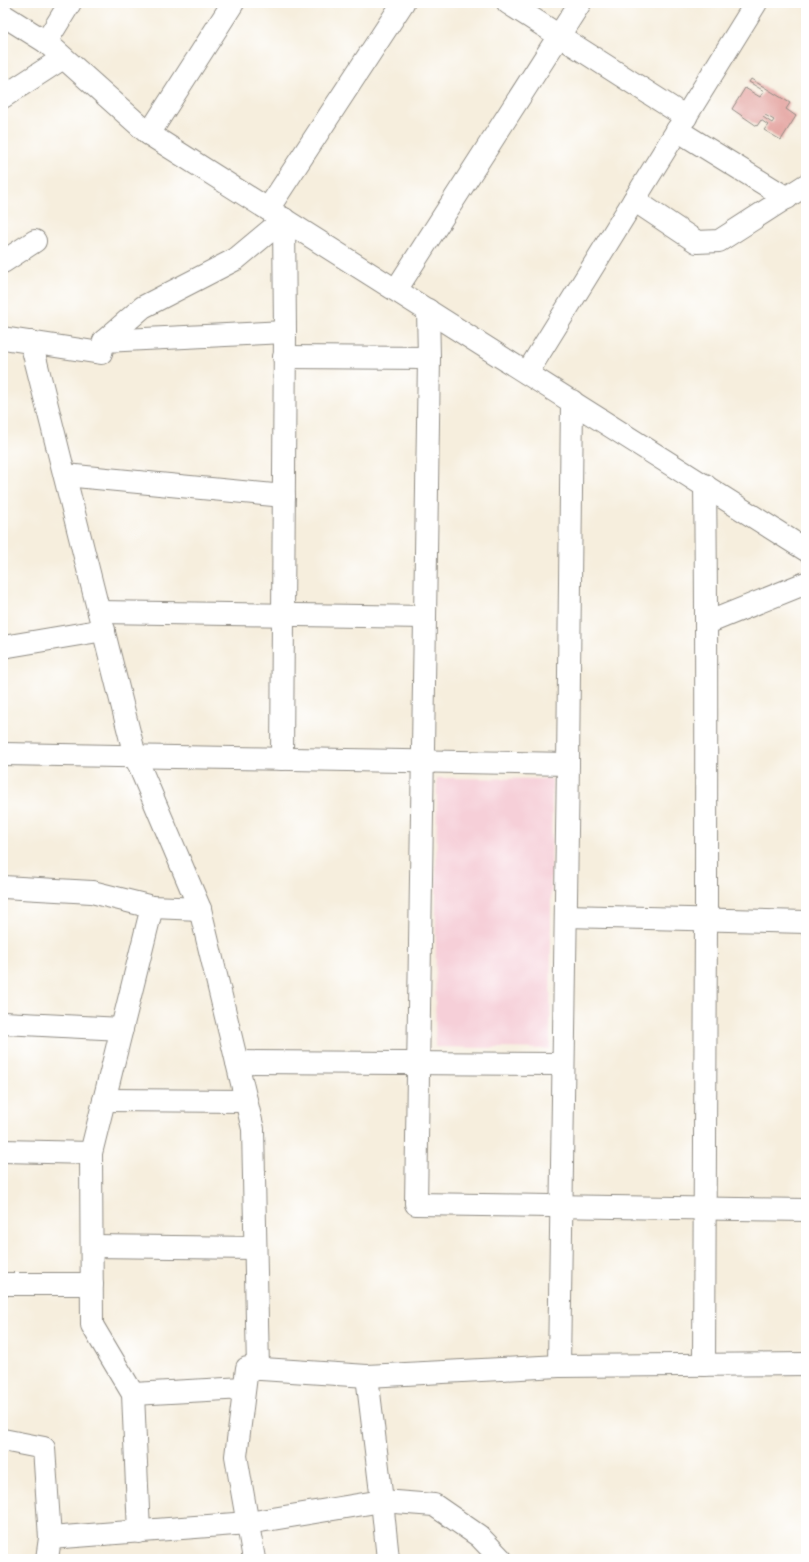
<svg xmlns="http://www.w3.org/2000/svg" width="809" height="1562" viewBox="0 0 809 1562" font-family="Pangolin,sans-serif">
	<rect width="100%" height="100%" fill="#fff"/>
	<filter id="ink" filterUnits="userSpaceOnUse"><feTurbulence type="fractalNoise" baseFrequency=".025" numOctaves="2"/><feDisplacementMap in="SourceGraphic" scale="8" xChannelSelector="R" yChannelSelector="G"/><feConvolveMatrix kernelMatrix="1 2 1 2 8 2 1 2 1" color-interpolation-filters="sRGB"/></filter>
	<filter id="wash" filterUnits="userSpaceOnUse"><feTurbulence type="fractalNoise" baseFrequency=".012" numOctaves="4" result="noise"/><feDisplacementMap in="SourceGraphic" scale="16" xChannelSelector="R" yChannelSelector="G"/><feGaussianBlur stdDeviation="0.9" result="paint"/><feColorMatrix in="noise" values="0 0 0 0 0 0 0 0 0 0 0 0 0 0 0 0 0 1.4 0 .05"/><feComposite in="paint" operator="in"/></filter>
	<g filter="url(#wash)">
		<rect width="100%" height="100%" fill="#f6eedd"/>
		<polygon fill="#f6cfd8" points="437,778 552,779 550,1049 435,1047"/>
		<g id="blocks">
			<path fill="#e3a09c" fill-rule="evenodd" d="M751,79L790,103L786,109L796,116L781,140L764,130L768,125L761,120L757,126L732,109L745,88L760,97L764,91L749,82ZM765,115L774,120L772,123L763,117Z"/>
		</g>
	</g>
	<g filter="url(#ink)">
		<use href="#blocks" fill-opacity="0" stroke="#908c84" stroke-width="1"/>
		<g fill="none" stroke-linecap="round" stroke-linejoin="round">
			<g stroke="#908c84" stroke-width="24">
				<g id="street">
					<polyline points="508,3 686,117"/>
					<polyline points="46,42 70,3"/>
					<polyline points="3,97 63,58"/>
					<polyline points="677,130 787,198"/>
					<polyline points="149,134 233,3"/>
					<polyline points="634,200 697,242 719,241 806,185"/>
					<polyline points="268,209 403,3"/>
					<polyline points="3,262 35,241"/>
					<polyline points="396,290 580,3"/>
					<polyline points="428,310 429,358 416,1204 806,1210"/>
					<polyline points="3,338 101,353 104,341 143,307 236,259 284,219"/>
					<polyline points="104,341 285,332"/>
					<polyline points="31,342 135,756 200,909 253,1129 258,1369"/>
					<polyline points="284,357 429,358"/>
					<polyline points="527,373 756,3"/>
					<polyline points="65,475 284,496"/>
					<polyline points="99,612 425,617"/>
					<polyline points="707,623 806,583"/>
					<polyline points="3,647 104,630"/>
					<polyline points="3,754 568,764"/>
					<polyline points="282,759 285,332 284,219"/>
					<polyline points="3,887 92,892 152,907 200,909"/>
					<polyline points="566,916 806,922"/>
					<polyline points="3,1023 122,1029"/>
					<polyline points="237,1062 563,1064"/>
					<polyline points="104,1100 246,1101"/>
					<polyline points="3,1151 91,1153"/>
					<polyline points="92,1246 255,1248"/>
					<polyline points="3,1284 92,1284"/>
					<path d="M704,1365C706,1216 705,1067 706,919C706,774 707,630 705,485"/>
					<polyline points="559,1366 568,764 572,401"/>
					<polyline points="367,1376 382,1501 388,1559"/>
					<polyline points="133,1394 244,1388"/>
					<polyline points="3,1440 44,1448 50,1538 47,1559"/>
					<polyline points="139,1532 133,1394 92,1325 91,1153 152,907"/>
					<polyline points="50,1538 248,1523 382,1501 434,1505 479,1536 501,1559"/>
					<polyline points="254,1559 236,1456 247,1368 367,1376 559,1366 806,1364"/>
				</g>
			</g>
			<g stroke="#908c84" stroke-width="24">
				<polyline id="secondary" points="3,15 46,42 149,134 806,550"/>
			</g>
			<use href="#street" stroke="#fff" stroke-width="22"/>
			<use href="#secondary" stroke="#fff" stroke-width="22"/>
		</g>
	</g>
	<rect width="809" height="1562" fill="none" stroke="#fff" stroke-width="16"/>
</svg>
